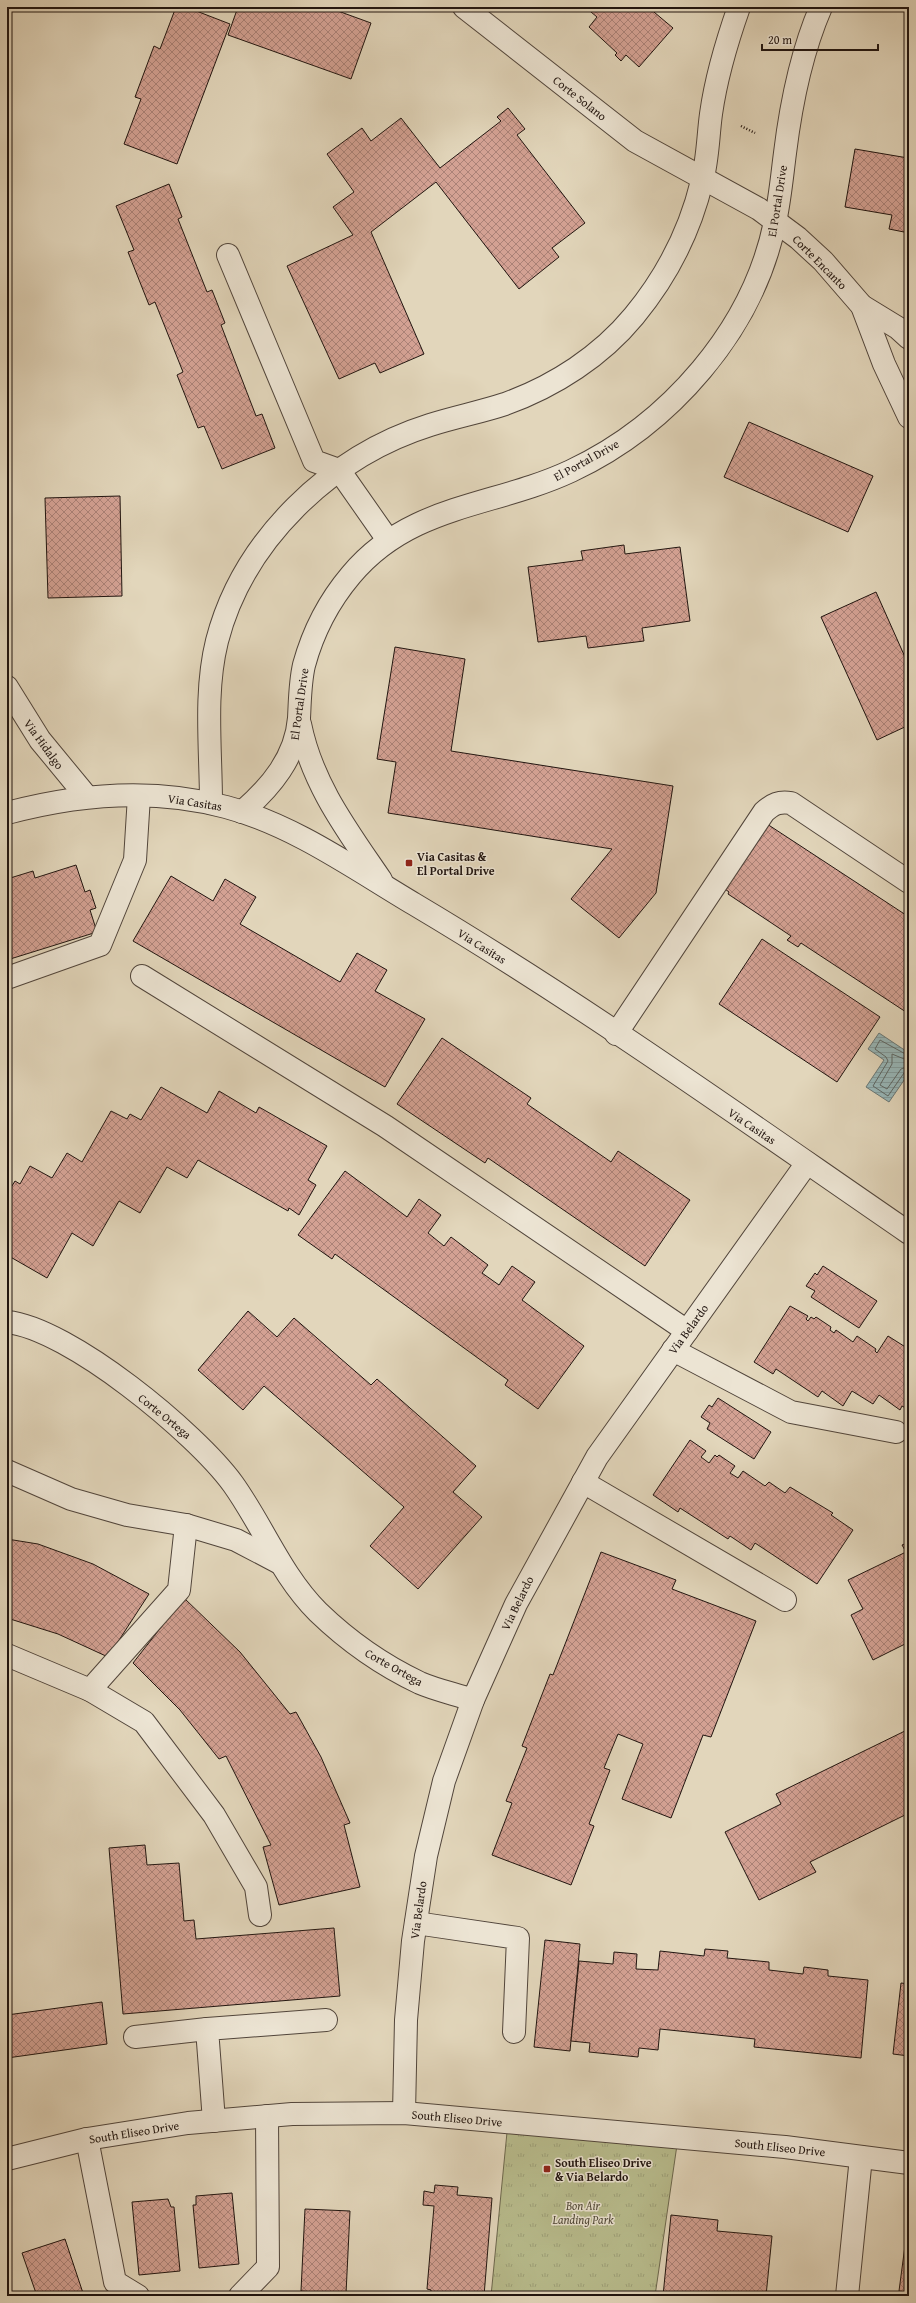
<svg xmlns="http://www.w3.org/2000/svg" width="916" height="2303" viewBox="0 0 916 2303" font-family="'Gentium Book Plus',serif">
	<defs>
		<pattern id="park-tufts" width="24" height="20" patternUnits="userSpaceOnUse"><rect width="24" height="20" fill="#b8bc8d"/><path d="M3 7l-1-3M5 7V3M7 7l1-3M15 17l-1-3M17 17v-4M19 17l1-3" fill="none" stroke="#9ea179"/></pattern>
		<pattern id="water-rules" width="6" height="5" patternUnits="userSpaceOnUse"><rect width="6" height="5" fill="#97b7b9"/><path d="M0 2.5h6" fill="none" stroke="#829c9e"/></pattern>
		<pattern id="building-cross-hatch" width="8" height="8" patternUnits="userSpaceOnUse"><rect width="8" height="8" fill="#d3a193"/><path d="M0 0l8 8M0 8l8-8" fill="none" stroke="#ab8277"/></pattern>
	</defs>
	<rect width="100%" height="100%" fill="#e2d6bb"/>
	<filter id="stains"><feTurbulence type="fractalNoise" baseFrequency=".005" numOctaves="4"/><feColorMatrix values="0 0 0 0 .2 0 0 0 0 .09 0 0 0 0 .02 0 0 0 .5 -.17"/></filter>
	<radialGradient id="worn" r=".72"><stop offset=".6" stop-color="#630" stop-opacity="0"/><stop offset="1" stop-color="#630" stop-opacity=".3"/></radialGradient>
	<polygon fill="url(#park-tufts)" stroke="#6c684e" points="508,2122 678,2138 655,2296 491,2296"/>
	<polygon fill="url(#water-rules)" stroke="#687675" points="879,1033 909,1053 909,1073 889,1102 866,1087 884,1060 868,1049"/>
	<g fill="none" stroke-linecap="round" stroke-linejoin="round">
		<g stroke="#5c6664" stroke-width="1">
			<polyline points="909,1056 880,1040 875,1049 886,1057 888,1061 873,1086 888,1096 904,1073 909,1071"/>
			<polyline points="909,1061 892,1054 892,1064 880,1085 887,1089 901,1069 909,1066"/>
		</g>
	</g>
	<g fill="url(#building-cross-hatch)" stroke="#211510">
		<polygon points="176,7 186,7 230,24 177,164 124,144 141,99 135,97 154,46 160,49"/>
		<polygon points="238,7 327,7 371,23 351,79 228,35"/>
		<polygon points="585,7 648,7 673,28 639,67 626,55 621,61 615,55 617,53 589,27 597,17"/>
		<polygon points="508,108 525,129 517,135 585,223 552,248 559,257 519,289 436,182 371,232 424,354 380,373 375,363 339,379 287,266 353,235 333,207 354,192 327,154 362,128 371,141 401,118 440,168 501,121 497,117"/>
		<polygon points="855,149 908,158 907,166 909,167 909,233 889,229 892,215 845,207"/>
		<polygon points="169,184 182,217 178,219 207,292 212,290 225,323 221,325 256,416 262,414 275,448 222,469 204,426 198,428 177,375 183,372 155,302 149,305 128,252 134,250 116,206"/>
		<polygon points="749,422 873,476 848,532 724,477"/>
		<polygon points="120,496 122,596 48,598 45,498"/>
		<polygon points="624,545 625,554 680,547 690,621 642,628 644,641 588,648 586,636 538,642 528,567 583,560 581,551"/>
		<polygon points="876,592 909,666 909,725 877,740 821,617"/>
		<polygon points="395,647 465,659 451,751 673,786 656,893 619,938 571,899 612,849 388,813 396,762 377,759"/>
		<polygon points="764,822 909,917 909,1014 801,943 798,947 787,940 791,936 728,894 729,892 721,886"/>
		<polygon points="76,865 85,892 90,890 96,908 90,910 97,932 7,960 7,879 33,871 35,878"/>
		<polygon points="171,876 213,901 225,879 256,897 240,924 340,982 357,953 387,970 375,991 425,1019 385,1087 133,941"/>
		<polygon points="762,939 880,1017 837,1082 719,1004"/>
		<polygon points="442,1038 531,1098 527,1104 611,1162 618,1151 690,1200 645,1266 488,1158 485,1163 397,1104"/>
		<polygon points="161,1087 207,1113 219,1091 256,1113 259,1107 327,1146 308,1180 316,1185 299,1215 289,1208 288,1211 198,1160 187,1178 167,1167 140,1213 119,1201 93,1246 72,1233 47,1278 7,1255 7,1194 15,1181 20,1184 30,1166 52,1178 67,1153 82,1162 111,1111 127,1119 130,1114 141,1120"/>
		<polygon points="345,1171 407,1217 419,1199 441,1215 428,1233 444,1246 451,1237 488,1265 482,1273 499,1285 512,1266 535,1282 522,1300 584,1346 538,1409 505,1385 508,1380 335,1254 332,1259 298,1235"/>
		<polygon points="823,1266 877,1301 859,1328 811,1297 815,1291 806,1286 815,1273 817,1275"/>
		<polygon points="790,1306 808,1316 806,1319 808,1321 811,1317 814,1319 816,1317 831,1327 830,1330 834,1333 836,1330 853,1342 857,1336 876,1349 875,1351 877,1353 888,1336 907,1348 906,1351 908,1352 909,1350 909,1410 902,1406 900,1410 879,1395 873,1404 852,1391 843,1406 822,1391 818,1397 776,1369 773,1374 754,1362"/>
		<polygon points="248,1311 277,1337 294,1318 371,1385 377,1379 476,1466 453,1492 482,1517 418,1589 370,1546 404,1507 264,1386 243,1410 198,1370"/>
		<polygon points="718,1398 771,1432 754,1459 707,1429 710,1423 701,1417 709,1405 712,1407"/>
		<polygon points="690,1440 706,1451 701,1457 709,1463 715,1455 717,1457 719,1455 735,1466 730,1473 738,1478 743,1471 765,1486 769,1482 785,1493 790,1487 833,1513 831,1515 853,1530 817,1584 755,1543 751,1550 730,1536 728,1539 680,1508 678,1512 653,1495"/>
		<polygon points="7,1539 38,1544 93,1564 149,1594 108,1657 58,1634 7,1618"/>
		<polygon points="909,1542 909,1642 873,1660 851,1615 863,1609 848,1580 906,1552 902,1545"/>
		<polygon points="601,1552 676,1580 672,1589 756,1621 711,1737 703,1735 671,1818 622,1799 643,1744 618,1734 604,1768 610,1770 589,1824 594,1826 571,1885 492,1855 512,1803 506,1801 527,1748 522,1746 550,1674 553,1675"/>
		<polygon points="184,1598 240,1652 290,1714 296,1712 321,1757 350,1823 344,1825 360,1887 279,1905 263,1847 271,1845 226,1756 219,1759 180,1710 133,1663"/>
		<polygon points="909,1729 909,1813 810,1862 816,1872 759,1900 725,1832 781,1804 776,1794"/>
		<polygon points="145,1845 147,1865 179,1863 184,1921 194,1920 196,1939 334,1928 340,1996 123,2014 109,1848"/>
		<polygon points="545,1940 580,1944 570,2051 534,2047"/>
		<polygon points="705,1949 728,1951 727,1958 769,1962 769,1970 803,1974 804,1967 828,1970 828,1976 868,1980 861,2058 754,2047 755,2039 660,2029 658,2050 639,2048 638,2057 589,2052 590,2043 571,2041 579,1961 613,1964 614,1952 637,1954 636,1969 658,1970 660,1951 704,1956"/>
		<polygon points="901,1983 909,1984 909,2056 893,2054"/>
		<polygon points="102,2002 107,2044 7,2058 7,2015"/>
		<polygon points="435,2185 458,2187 457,2195 492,2198 484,2296 431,2296 431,2290 427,2289 434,2206 423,2205 424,2191 434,2193"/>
		<polygon points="232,2193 239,2264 199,2268 193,2205 196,2205 196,2196"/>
		<polygon points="168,2199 171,2207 174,2207 180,2271 139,2275 132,2202"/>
		<polygon points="305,2209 350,2211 346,2294 301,2291"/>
		<polygon points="671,2215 718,2220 717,2231 772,2236 766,2296 663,2296"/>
		<polygon points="906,2238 909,2238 909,2293 899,2291"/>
		<polygon points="65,2239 84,2296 37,2296 22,2253"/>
	</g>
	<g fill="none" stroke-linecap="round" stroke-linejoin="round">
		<g stroke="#51453b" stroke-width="24">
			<g id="minor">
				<polyline points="464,7 635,141 759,209 798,238 823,261 862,306 884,364 909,417"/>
				<polyline points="228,255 314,461 339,470 388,540"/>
				<polyline points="862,306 898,328 909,338"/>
				<polyline points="7,687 40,740 87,797"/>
				<path d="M300,724C312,784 347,830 381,880"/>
				<path d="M211,803C211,750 204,693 217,641C243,540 331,456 430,425C455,417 481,412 505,404C555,386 601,356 634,316C667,276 690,231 702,181C708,159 708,136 711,114C716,78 727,41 739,7"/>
				<path d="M242,812C271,787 296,757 299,718C300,700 300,682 304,665C313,632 329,601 351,575C410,504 494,507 571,471C669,425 753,330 775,222C780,199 782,176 785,153C791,104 801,53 821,7"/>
				<path d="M7,813C78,794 155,788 226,807C294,825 355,869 414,904C584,1005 746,1121 909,1233"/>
				<polyline points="142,976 385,1126 687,1331"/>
				<polyline points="7,978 100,945 135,860 139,796"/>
				<path d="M616,1034L764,812C773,804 779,801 791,803L909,882"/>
				<path d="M7,1322C69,1328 196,1433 233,1484C263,1526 281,1575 318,1612C348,1641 382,1665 420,1683C436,1690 455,1694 473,1700"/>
				<polyline points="673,1350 791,1412 896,1432"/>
				<polyline points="7,1471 71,1499 127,1515 186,1525 236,1540 278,1562"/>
				<polyline points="583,1482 785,1600"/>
				<polyline points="7,1655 90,1690 179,1590 186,1525"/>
				<polyline points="90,1690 144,1722 214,1815 256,1887 260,1915"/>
				<polyline points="416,1923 518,1938 514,2032"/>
				<polyline points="135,2037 207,2029"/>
				<polyline points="404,2113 406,2020 413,1941 426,1856 444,1781 473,1700 516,1604 597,1457 807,1163"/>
				<polyline points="214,2121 207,2029 326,2020"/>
				<polyline points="87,2139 115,2282 138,2296"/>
				<polyline points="7,2159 87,2139 188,2123 292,2114 404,2113 785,2147 909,2163"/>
				<polyline points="240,2296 268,2267 267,2116"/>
				<polyline points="847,2296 861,2157"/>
			</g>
		</g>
		<polyline stroke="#211510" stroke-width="2.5" stroke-dasharray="1 2" stroke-linecap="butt" points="741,126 755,133"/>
		<use href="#minor" stroke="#ece4d3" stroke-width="22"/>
	</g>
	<g fill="#8f2418" stroke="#ece4d3" stroke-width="1.5">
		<rect x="405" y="859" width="8" height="8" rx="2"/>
		<rect x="543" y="2165" width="8" height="8" rx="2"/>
	</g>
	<g text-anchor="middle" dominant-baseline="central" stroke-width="3" stroke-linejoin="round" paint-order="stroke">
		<g font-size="12" fill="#211510" stroke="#ece4d3">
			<text transform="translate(580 98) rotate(38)">Corte Solano</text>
			<text transform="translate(777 201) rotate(-81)">El Portal Drive</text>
			<text transform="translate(820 262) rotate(45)">Corte Encanto</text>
			<text transform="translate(586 460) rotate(-29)">El Portal Drive</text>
			<text transform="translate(299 704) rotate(-82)">El Portal Drive</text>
			<text transform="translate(44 744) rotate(54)">Via Hidalgo</text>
			<text transform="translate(195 802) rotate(9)">Via Casitas</text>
			<text transform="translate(482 946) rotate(32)">Via Casitas</text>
			<text transform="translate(752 1126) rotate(34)">Via Casitas</text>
			<text transform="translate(688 1329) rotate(-54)">Via Belardo</text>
			<text transform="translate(165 1416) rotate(39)">Corte Ortega</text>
			<text transform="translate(517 1603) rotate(-64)">Via Belardo</text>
			<text transform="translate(394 1667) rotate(29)">Corte Ortega</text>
			<text transform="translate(418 1910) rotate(-82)">Via Belardo</text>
			<text transform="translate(457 2118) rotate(5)">South Eliseo Drive</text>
			<text transform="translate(134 2132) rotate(-9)">South Eliseo Drive</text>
			<text transform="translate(780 2147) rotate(6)">South Eliseo Drive</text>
		</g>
		<g font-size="12" font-weight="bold" fill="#211510" stroke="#ece4d3" text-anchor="start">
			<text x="417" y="856">Via Casitas &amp;<tspan x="417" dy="14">El Portal Drive</tspan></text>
			<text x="555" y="2162">South Eliseo Drive<tspan x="555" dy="14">&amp; Via Belardo</tspan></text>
		</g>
		<g font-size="12" font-style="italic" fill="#4e4736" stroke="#ece4d3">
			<text x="583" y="2205">Bon Air<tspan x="583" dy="14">Landing Park</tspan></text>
		</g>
	</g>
	<rect width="916" height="2303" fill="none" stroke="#e2d6bb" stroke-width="24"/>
	<rect x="8" y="8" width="900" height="2287" fill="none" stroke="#211510" stroke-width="2"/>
	<rect x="12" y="12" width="892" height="2279" fill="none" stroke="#211510"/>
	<path d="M762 44v6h116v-6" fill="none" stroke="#211510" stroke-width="2"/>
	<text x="768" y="44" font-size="12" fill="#211510" stroke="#ece4d3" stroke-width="3" paint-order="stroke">20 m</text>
	<rect width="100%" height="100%" filter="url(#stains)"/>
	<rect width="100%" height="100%" fill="url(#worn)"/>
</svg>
